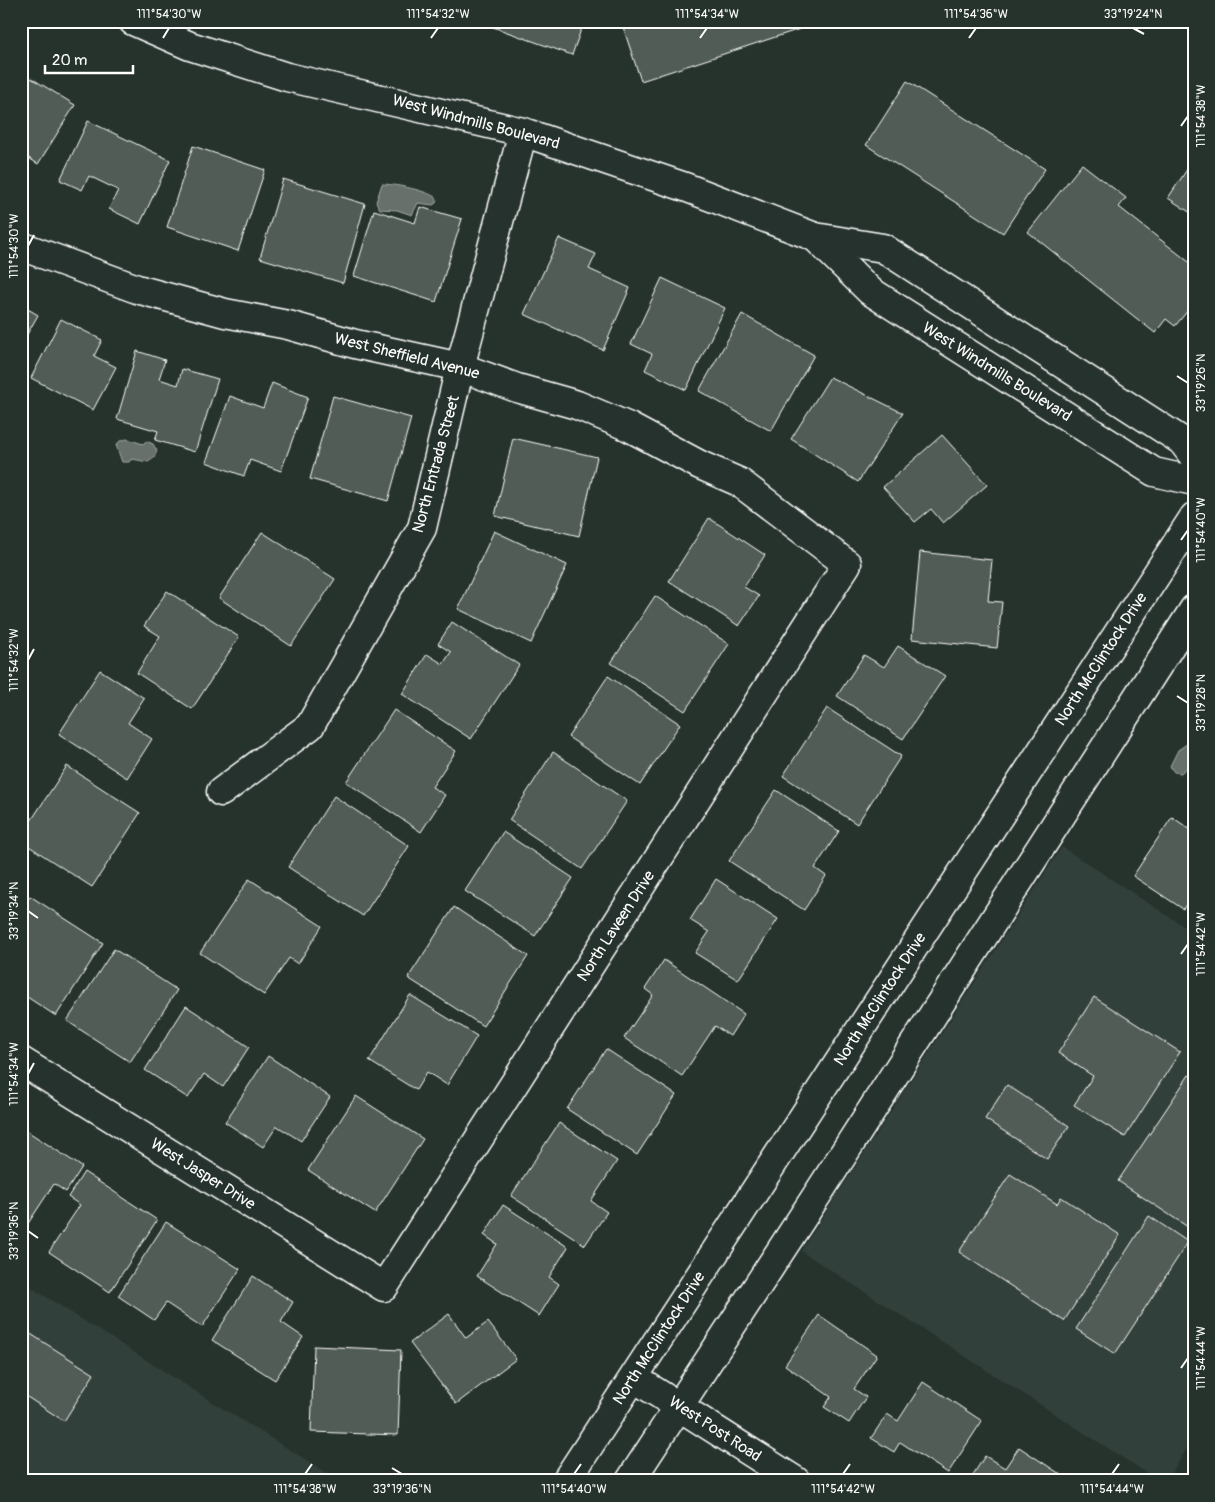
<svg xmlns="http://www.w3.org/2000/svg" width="1215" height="1502" viewBox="0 0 1215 1502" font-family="Pangolin,sans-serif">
	<rect width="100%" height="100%" fill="#26332d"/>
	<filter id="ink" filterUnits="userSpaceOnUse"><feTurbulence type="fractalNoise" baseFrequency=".02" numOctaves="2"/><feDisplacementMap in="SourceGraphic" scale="10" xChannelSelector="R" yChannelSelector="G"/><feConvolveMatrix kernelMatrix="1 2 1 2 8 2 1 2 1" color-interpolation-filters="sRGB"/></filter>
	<g filter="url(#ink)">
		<g fill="#333f3a">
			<polygon points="1062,847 1194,933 1194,1438 1166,1481 1159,1481 801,1251"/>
			<polygon points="21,1281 214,1403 340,1481 21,1481"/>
		</g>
		<g fill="#67706c" stroke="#a4a9a7">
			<path d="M382,184C394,184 431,191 437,199L436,203L433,205L418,203L412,215L397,210L380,209L376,202Z"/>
			<polygon points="127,439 143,444 146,441 153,444 157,451 154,458 148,462 132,459 129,462 122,462 116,445 120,441"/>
			<polygon points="1194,739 1194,761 1181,773 1174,772 1170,766 1178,750"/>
		</g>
		<g fill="#515c57" stroke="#fff">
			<polygon points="476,21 584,21 572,55"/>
			<polygon points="621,21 801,21 803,28 641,81"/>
			<polygon points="31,78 75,105 38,164 21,153 21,88 24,89"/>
			<polygon points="907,81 1045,169 1003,233 866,145"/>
			<polygon points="88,121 170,160 140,224 109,209 118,190 89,176 82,190 60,180"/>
			<polygon points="193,146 265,170 238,251 167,227"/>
			<polygon points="1194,159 1194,215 1168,198"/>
			<polygon points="1082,164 1126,198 1119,207 1194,266 1194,303 1175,326 1166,319 1155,333 1028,232"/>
			<polygon points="283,179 365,204 343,283 260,258"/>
			<polygon points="420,207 462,219 436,302 354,276 374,210 415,223"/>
			<polygon points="559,238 596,254 589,269 630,288 603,350 524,314"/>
			<polygon points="662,278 725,308 686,390 645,370 652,354 631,344"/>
			<polygon points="21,305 38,315 21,345"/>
			<polygon points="742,314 814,355 771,431 699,391"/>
			<polygon points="61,319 102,340 94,356 116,367 93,410 31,378"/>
			<polygon points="137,351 165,360 159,379 178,385 182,369 218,379 195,452 155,440 158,431 117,419"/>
			<polygon points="830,377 903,413 858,482 791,439"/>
			<polygon points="272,383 308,397 281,471 250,460 244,476 206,462 230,396 263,408"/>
			<polygon points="333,396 411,418 388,501 310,479"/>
			<polygon points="942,435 987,485 943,523 931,509 915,522 883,487"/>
			<polygon points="513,438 597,457 579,536 495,516"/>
			<polygon points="709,518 765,555 744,587 759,596 739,626 669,581"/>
			<polygon points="494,531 567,565 531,643 458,609"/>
			<polygon points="262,532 335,579 291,646 219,598"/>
			<polygon points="920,552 992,560 988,601 1002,602 997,648 912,639"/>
			<polygon points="167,591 239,637 192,709 137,673 160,636 144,626"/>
			<polygon points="655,596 729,644 685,711 611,663"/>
			<polygon points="452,622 519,665 471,739 402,694 427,654 443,664 451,652 438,644"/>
			<polygon points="898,646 945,676 903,739 837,696 864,655 884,667"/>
			<polygon points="100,670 144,698 128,723 152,739 127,778 59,734"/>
			<polygon points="608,676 680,724 640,785 568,737"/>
			<polygon points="827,708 901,756 857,824 783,776"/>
			<polygon points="394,710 456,751 432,787 445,795 421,832 346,782"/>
			<polygon points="553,752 627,801 582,869 509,820"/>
			<polygon points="67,766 140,813 92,887 21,841 21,836"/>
			<polygon points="776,790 839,831 815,868 826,876 804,910 729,861"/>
			<polygon points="334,796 409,846 363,916 288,867"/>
			<polygon points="1172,817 1194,832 1194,893 1183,909 1133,876"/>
			<polygon points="503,832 573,878 535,936 465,891"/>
			<polygon points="249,879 322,926 298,964 289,958 264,995 200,953"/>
			<polygon points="716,879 778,919 738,980 695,953 709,932 690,920"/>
			<polygon points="30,896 103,943 56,1016 21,993 21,910"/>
			<polygon points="454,907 528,956 483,1026 408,978"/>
			<polygon points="114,949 177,990 130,1062 67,1021"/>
			<polygon points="664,960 744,1014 730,1036 715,1026 682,1076 624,1038 653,995 645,989"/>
			<polygon points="410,995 477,1036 447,1085 427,1072 416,1090 369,1061"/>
			<polygon points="1094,997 1180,1052 1125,1137 1074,1105 1093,1076 1058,1053"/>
			<polygon points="186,1006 249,1047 223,1087 204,1074 188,1098 145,1070"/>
			<polygon points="606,1049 676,1095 637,1155 567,1109"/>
			<polygon points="268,1056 330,1097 301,1141 277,1126 263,1147 225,1122"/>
			<polygon points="1189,1075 1194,1078 1194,1231 1118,1181"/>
			<polygon points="1007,1085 1069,1126 1047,1159 985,1119"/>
			<polygon points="356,1096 423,1139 375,1213 308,1170"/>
			<polygon points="559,1123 617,1161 591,1201 607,1212 585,1245 511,1196"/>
			<polygon points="21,1127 82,1167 66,1192 54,1184 23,1231 21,1230"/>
			<polygon points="84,1172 157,1220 110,1292 49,1252 80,1205 68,1197"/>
			<polygon points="1010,1174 1057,1204 1061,1197 1120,1235 1064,1321 959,1252"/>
			<polygon points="503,1205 568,1247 549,1277 559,1284 539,1316 477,1276 497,1244 484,1235"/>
			<polygon points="1149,1216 1188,1242 1115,1354 1076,1329"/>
			<polygon points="166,1222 240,1269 202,1327 166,1303 154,1320 118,1296"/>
			<polygon points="253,1276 293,1302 281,1322 303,1337 275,1380 212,1340"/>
			<polygon points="449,1314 466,1338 488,1322 516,1359 456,1404 410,1343"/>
			<polygon points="819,1315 877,1355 854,1389 866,1397 849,1423 824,1407 831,1397 785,1365"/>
			<polygon points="21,1328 94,1374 64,1421 21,1393"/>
			<polygon points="314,1346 401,1350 398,1435 311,1432"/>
			<polygon points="923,1382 982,1421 948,1473 900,1442 894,1452 871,1438 887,1414 898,1421"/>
			<polygon points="1019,1447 1060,1474 1056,1481 969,1481 985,1456 1005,1468"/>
		</g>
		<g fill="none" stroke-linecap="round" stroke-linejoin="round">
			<g stroke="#fff" stroke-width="31">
				<g id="street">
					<polyline points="21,246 137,289 225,313 288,325 355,344 460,367 517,388 577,405 629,427 700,465 739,482 847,564 384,1287 21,1061"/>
					<polyline points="221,792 310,726 422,528 460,367 523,132"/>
				</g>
			</g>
			<g stroke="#fff" stroke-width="31">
				<g id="secondary">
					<polyline points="133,21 190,46 287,77 523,132 685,187 815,237 883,248 1182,441 1194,457"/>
					<polyline points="815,237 870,291 1154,472 1194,481"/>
					<polyline points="634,1378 796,1481"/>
					<polyline points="566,1481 1194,517"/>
					<polyline points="630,1481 819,1192 1194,609"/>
				</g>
			</g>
			<use href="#street" stroke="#26332d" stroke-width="28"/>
			<use href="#secondary" stroke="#26332d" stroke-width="28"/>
		</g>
	</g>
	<path fill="none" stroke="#fff" stroke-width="2" d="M1133,28L1144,34M163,38L169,28M431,38L438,28M700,38L707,28M969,38L976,28M1181,126L1188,116M28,246L34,235M1177,376L1188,383M1181,540L1188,530M28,660L34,649M1177,696L1188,703M28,911L38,918M1181,954L1188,944M28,1074L34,1063M28,1231L38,1238M1181,1368L1188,1358M392,1468L402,1474M305,1474L312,1464M574,1474L581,1464M843,1474L850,1464M1112,1474L1119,1464"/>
	<g text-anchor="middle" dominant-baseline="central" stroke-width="4.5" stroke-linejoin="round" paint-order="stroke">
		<g font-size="16" fill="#fff" stroke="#26332d">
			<text transform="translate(476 122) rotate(15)">West Windmills Boulevard</text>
			<text transform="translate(407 356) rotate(14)">West Sheffield Avenue</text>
			<text transform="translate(997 372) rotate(32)">West Windmills Boulevard</text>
			<text transform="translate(436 464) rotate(-75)">North Entrada Street</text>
			<text transform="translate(1101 659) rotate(-57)">North McClintock Drive</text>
			<text transform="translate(616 926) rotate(-57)">North Laveen Drive</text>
			<text transform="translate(880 999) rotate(-57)">North McClintock Drive</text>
			<text transform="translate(203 1174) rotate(32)">West Jasper Drive</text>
			<text transform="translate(659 1338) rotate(-57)">North McClintock Drive</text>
			<text transform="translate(715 1429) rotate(33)">West Post Road</text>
		</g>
	</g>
	<rect width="1215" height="1502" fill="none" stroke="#26332d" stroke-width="55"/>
	<path d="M45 65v8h88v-8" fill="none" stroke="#ffffff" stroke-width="2.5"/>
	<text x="52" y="65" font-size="15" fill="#ffffff" stroke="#26332d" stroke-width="4" paint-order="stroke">20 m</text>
	<rect x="28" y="28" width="1160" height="1446" fill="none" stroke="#fff" stroke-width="2"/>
	<g font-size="12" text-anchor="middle" fill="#fff">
		<text x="169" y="18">111°54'30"W</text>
		<text x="438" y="18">111°54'32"W</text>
		<text x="707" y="18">111°54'34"W</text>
		<text x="976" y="18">111°54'36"W</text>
		<text x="1133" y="18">33°19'24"N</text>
		<text transform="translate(1201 116) rotate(-90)" y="4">111°54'38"W</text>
		<text transform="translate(14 246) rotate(-90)" y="4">111°54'30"W</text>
		<text transform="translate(1201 383) rotate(-90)" y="4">33°19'26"N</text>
		<text transform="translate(1201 530) rotate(-90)" y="4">111°54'40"W</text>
		<text transform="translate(14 660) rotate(-90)" y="4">111°54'32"W</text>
		<text transform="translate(1201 703) rotate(-90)" y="4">33°19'28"N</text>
		<text transform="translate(14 911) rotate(-90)" y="4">33°19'34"N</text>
		<text transform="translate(1201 944) rotate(-90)" y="4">111°54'42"W</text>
		<text transform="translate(14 1074) rotate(-90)" y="4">111°54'34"W</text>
		<text transform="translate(14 1231) rotate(-90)" y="4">33°19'36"N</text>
		<text transform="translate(1201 1358) rotate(-90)" y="4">111°54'44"W</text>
		<text x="305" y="1493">111°54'38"W</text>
		<text x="402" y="1493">33°19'36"N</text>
		<text x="574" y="1493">111°54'40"W</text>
		<text x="843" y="1493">111°54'42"W</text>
		<text x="1112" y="1493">111°54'44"W</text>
	</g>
</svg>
